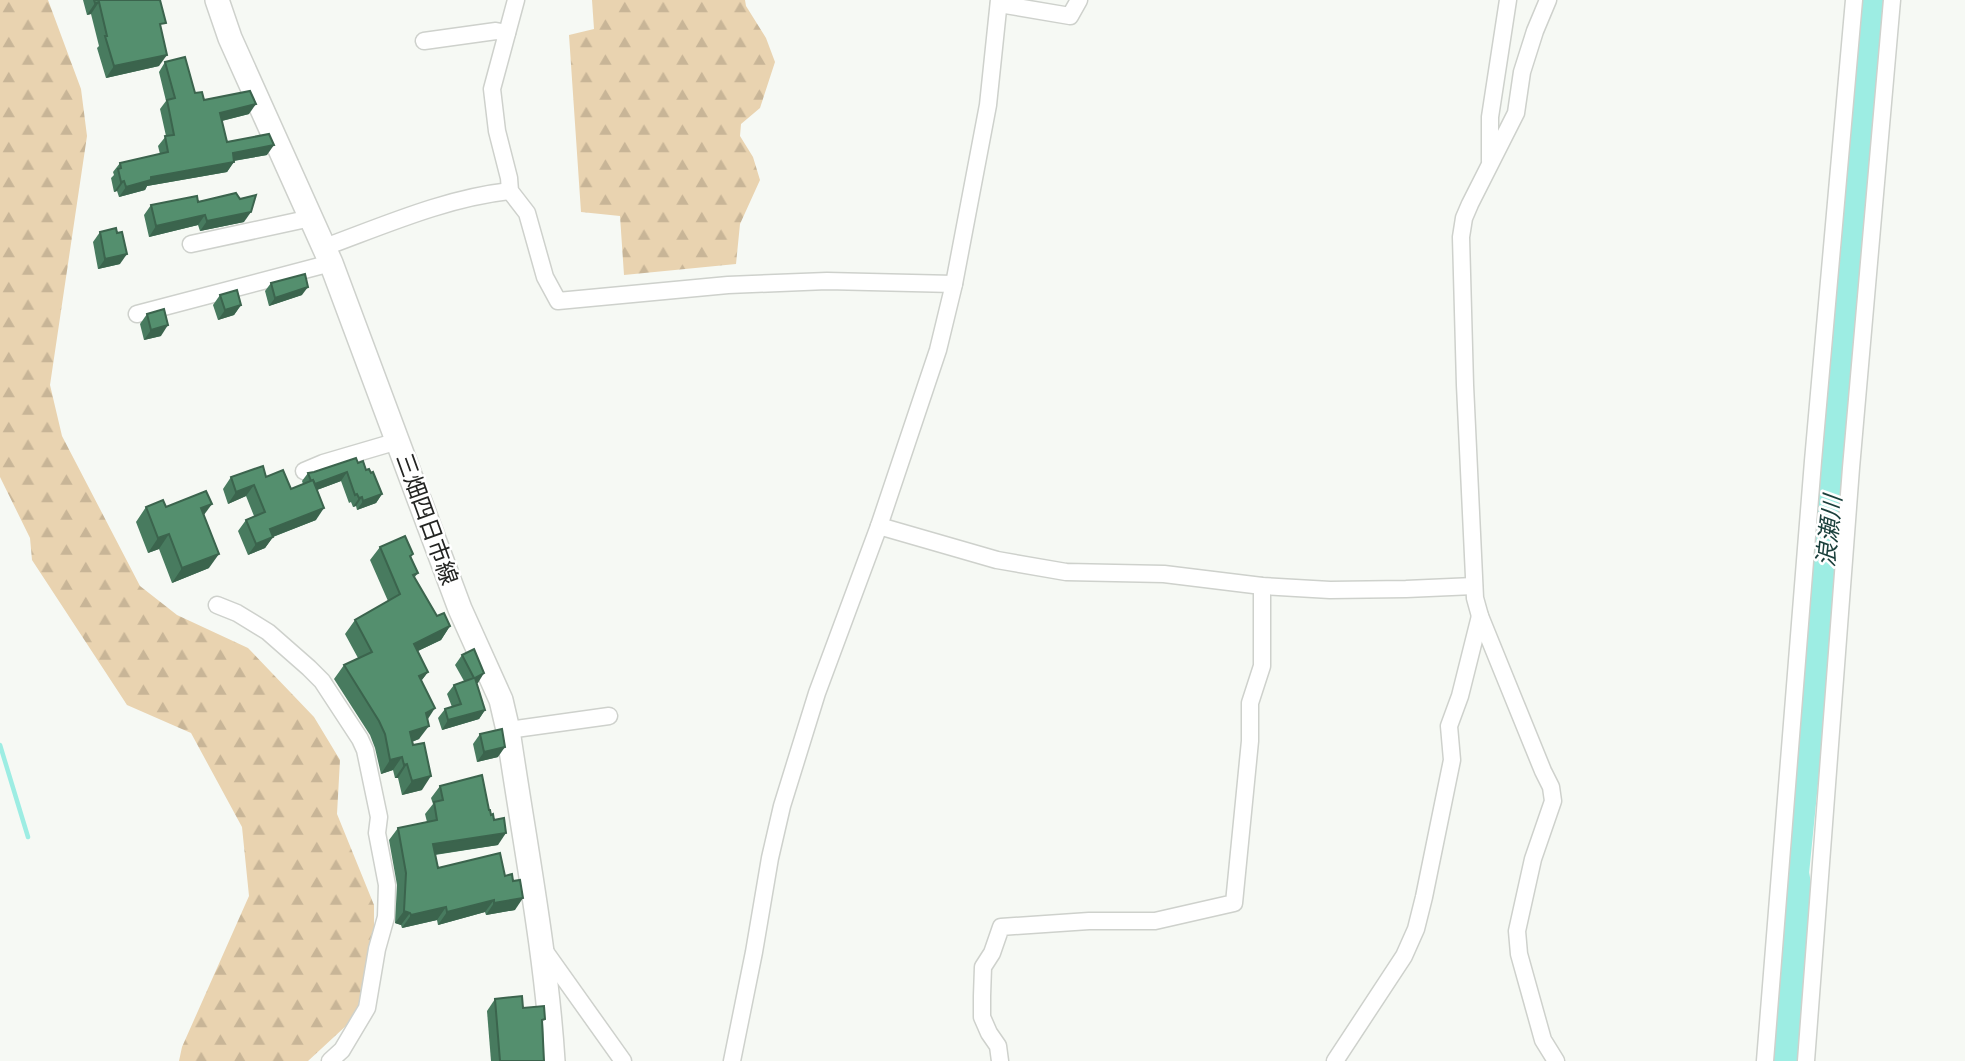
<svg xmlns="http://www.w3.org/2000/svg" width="1965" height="1061" viewBox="0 0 1965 1061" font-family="'DM Sans','Noto Sans JP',sans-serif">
	<defs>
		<pattern id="forest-firs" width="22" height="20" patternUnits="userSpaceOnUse" patternTransform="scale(1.75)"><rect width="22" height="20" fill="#e9d3b0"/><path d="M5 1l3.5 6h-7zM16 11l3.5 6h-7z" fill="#c8b597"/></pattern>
	</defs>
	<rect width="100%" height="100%" fill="#f6f9f4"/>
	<g fill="url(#forest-firs)">
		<polygon points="0,0 48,0 81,89 87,136 50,385 62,436 140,586 177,615 248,648 314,717 340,760 337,814 374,905 374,981 348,1024 308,1061 179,1061 182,1047 249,896 242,827 191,733 127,705 32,560 30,538 0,477"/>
		<polygon points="592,0 745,0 746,6 766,38 775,62 760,108 741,124 740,136 753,157 760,180 740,224 736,264 624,275 620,216 581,212 569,35 594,29"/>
	</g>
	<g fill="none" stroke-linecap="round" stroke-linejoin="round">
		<polyline stroke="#9dede3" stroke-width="4.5" points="0,745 28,837"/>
		<polyline stroke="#9dede3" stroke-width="28" points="1784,1061 1791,972 1799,896 1795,873 1835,473 1871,0"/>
		<g stroke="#ced1cc" stroke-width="19">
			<g id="street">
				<polyline points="516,0 492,89 497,131 509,178 510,191 527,213 545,277 558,301 728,285 827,281 954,284"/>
				<polyline points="1548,0 1535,31 1522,72 1516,113 1470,204 1464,218 1461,237 1465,385 1475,598 1480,616 1543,771 1551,787 1553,801 1533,859 1517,931 1519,954 1543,1040 1556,1061"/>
				<polyline points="999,4 1070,16 1079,0"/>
				<polyline points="424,41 496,31 507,33"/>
				<polyline points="1490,161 1490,117 1508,0"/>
				<polyline points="191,244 311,218"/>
				<path d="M325,247C385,225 446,198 510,191"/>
				<polyline points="137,314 331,263"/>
				<polyline points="304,471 323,463 398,441"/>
				<polyline points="879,526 997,560 1066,572 1164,574 1262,586 1330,590 1406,589 1474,586"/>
				<polyline points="217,605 237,613 268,632 309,668 322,681 360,739 365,750 379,817 377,833 387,885 386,917 377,949 367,1008 342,1050 330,1061"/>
				<polyline points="508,730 609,716"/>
				<polyline points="544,950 623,1061"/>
				<polyline points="732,1061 754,952 770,858 782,806 817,693 879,526 938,350 954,284 988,105 999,0"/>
				<polyline points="1000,1061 998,1046 989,1033 982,1017 982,996 983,967 992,953 1001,927 1089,921 1155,921 1234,903 1250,741 1250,703 1262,666 1262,586"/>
				<polyline points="1335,1061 1404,956 1416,929 1424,897 1452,760 1449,726 1460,696 1480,616"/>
				<polyline points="1765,1061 1813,461 1854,0"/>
				<polyline points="1806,1061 1851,468 1892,0"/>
			</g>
		</g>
		<g stroke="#ced1cc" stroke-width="26">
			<path id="secondary" d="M217,0L230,38L331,263L460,609L501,700L508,730C524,840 546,950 553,1061"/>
		</g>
		<use href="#street" stroke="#fff" stroke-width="16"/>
		<use href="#secondary" stroke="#fff" stroke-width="23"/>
	</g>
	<g fill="#487b5f">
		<polygon points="83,0 160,0 161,30 159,66 106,78 97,48 99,46 91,14 87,15"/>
		<polygon points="165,62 195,93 204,100 249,114 222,121 227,142 267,155 234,161 227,172 147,186 145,190 119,197 117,191 114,192 111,178 114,175 113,172 120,163 160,154 158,146 166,136 160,109 166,101 159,72"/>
		<polygon points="198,202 244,222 200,231 198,225 149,237 144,215 151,205"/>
		<polygon points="100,232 117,233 120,264 98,269 93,242"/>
		<polygon points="271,283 302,295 269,306 265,291"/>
		<polygon points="220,295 241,305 234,315 218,320 213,305"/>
		<polygon points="147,314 161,336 144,340 140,324"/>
		<polygon points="358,463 366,470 382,494 376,503 357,510 356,506 353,507 351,502 349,503 341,481 317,490 316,520 273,537 265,548 248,555 238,531 246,520 254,516 246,496 228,504 223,489 231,477 266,477 291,489 303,484 302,481 308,473"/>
		<polygon points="146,507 166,507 203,516 209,568 172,583 159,549 148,553 136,522"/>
		<polygon points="380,547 413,554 411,557 418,573 414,578 437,616 450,626 441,640 418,651 428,672 421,681 427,720 419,739 412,742 422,790 402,795 398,778 395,778 393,770 381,774 375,748 370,735 334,679 344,665 358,658 345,634 355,620 388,601 370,560"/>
		<polygon points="462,655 484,673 476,683 485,710 479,719 442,730 438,718 445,709 452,707 447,694 454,685 464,681 455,665"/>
		<polygon points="480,734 498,757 477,762 473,744"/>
		<polygon points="440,786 489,810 498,845 435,855 438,868 515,910 486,915 485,912 438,925 437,920 402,928 401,925 395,923 397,885 389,840 398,828 427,822 425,814 433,804 431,798"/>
		<polygon points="495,999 523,1008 543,1023 544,1061 491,1061 487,1011"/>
	</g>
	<g fill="#3b644d">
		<polygon points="99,2 91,14 87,15 95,3"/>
		<polygon points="167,55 159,66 106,78 114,66"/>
		<polygon points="256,104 249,114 213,123 220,113"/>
		<polygon points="274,145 267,155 226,162 233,153"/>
		<polygon points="234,162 227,172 147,186 145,190 119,197 126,187 151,177"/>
		<polygon points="124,181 117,191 114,192 121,182"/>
		<polygon points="251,212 244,222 200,231 207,221"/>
		<polygon points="205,215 198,225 149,237 156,226"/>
		<polygon points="127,254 120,264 98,269 105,259"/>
		<polygon points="308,287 302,295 269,306 275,298"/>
		<polygon points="241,305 234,315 218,320 225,310"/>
		<polygon points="168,325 161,336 144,340 151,330"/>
		<polygon points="347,472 341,481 306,494 312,485"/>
		<polygon points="254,485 246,496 228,504 236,492"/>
		<polygon points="382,494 376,503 357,510 363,501"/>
		<polygon points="362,497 356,506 353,507 359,498"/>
		<polygon points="212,504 201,519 201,508"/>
		<polygon points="324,508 316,520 262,541 270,529"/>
		<polygon points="169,534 159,549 148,553 158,538"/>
		<polygon points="273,537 265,548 248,555 256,544"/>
		<polygon points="219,554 209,568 172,583 182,568"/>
		<polygon points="450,626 441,640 405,657 414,644"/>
		<polygon points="428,672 418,685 419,676"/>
		<polygon points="484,673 478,683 468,688 475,678"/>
		<polygon points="435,708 426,722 426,713"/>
		<polygon points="485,710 479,719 442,730 448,720"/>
		<polygon points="429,726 419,739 400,746 410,732"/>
		<polygon points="505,747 498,757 477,762 484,752"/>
		<polygon points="402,757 393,770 381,774 390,760"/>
		<polygon points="407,764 398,778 395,778 404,765"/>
		<polygon points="431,776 422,790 402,795 412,781"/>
		<polygon points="506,833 498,845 425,856 433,844"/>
		<polygon points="523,898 515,910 486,915 494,903"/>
		<polygon points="494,900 485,912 438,925 447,912"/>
		<polygon points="446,907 437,920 402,928 411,915"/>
		<polygon points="404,911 410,913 401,925 395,923"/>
	</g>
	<g fill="#548f6e" stroke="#3b644d" stroke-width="2">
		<polygon points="94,0 160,0 166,23 160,24 167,55 114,66 105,36 107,36 99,2 95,3"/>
		<polygon points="185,57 195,93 202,92 204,100 250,91 256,104 220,113 227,142 269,134 274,145 233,153 234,162 151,177 151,180 126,187 124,181 121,182 118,169 121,168 120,163 168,152 165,136 174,135 167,100 175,98 165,62"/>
		<polygon points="236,193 240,199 256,195 251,212 207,221 205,215 156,226 151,205 197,196 198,202"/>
		<polygon points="116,228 117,233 122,232 127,254 105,259 100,232"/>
		<polygon points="305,274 308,287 275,298 271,283"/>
		<polygon points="237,290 241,305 225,310 220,295"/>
		<polygon points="164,309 168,325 151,330 147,314"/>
		<polygon points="356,458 358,463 363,461 366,470 369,469 371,473 373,472 382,494 363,501 362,497 359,498 357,494 355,495 347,472 315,484 313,480 311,481 308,473 314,472"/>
		<polygon points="263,466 266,477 283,470 291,489 313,480 324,508 270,529 273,537 256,544 246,520 265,512 254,485 236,492 231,477"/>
		<polygon points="206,491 212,504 201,508 219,554 182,568 169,534 158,538 146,507 163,500 166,507"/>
		<polygon points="405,536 413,554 410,556 418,573 413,575 437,616 444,613 450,626 414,644 428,672 419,676 435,708 426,713 429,726 410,732 413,745 424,743 431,776 412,781 407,764 404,765 402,757 390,760 385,734 379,721 344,665 372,652 355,620 400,594 380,547"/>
		<polygon points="474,649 484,673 475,678 485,710 448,720 445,709 461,704 454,685 474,678 462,655"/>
		<polygon points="502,729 505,747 484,752 480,734"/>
		<polygon points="482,775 489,810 490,810 491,815 493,814 494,820 504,818 506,833 433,844 438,868 500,853 505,876 512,874 513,881 520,880 523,898 494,903 494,900 447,912 446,907 411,915 410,913 404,911 406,873 398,828 437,820 434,802 443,800 440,786"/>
		<polygon points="522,996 523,1008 544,1006 545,1019 542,1020 544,1061 500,1061 495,999"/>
	</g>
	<g text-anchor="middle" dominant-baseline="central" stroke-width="5" stroke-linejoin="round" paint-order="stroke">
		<g font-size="23" fill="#232422" stroke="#fff">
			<text transform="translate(427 519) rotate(70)">三畑四日市線</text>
		</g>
		<g font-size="24" font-style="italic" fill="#193f3b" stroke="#fff">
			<text transform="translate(1829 531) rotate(-84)">浪瀬川</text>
		</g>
	</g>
</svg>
